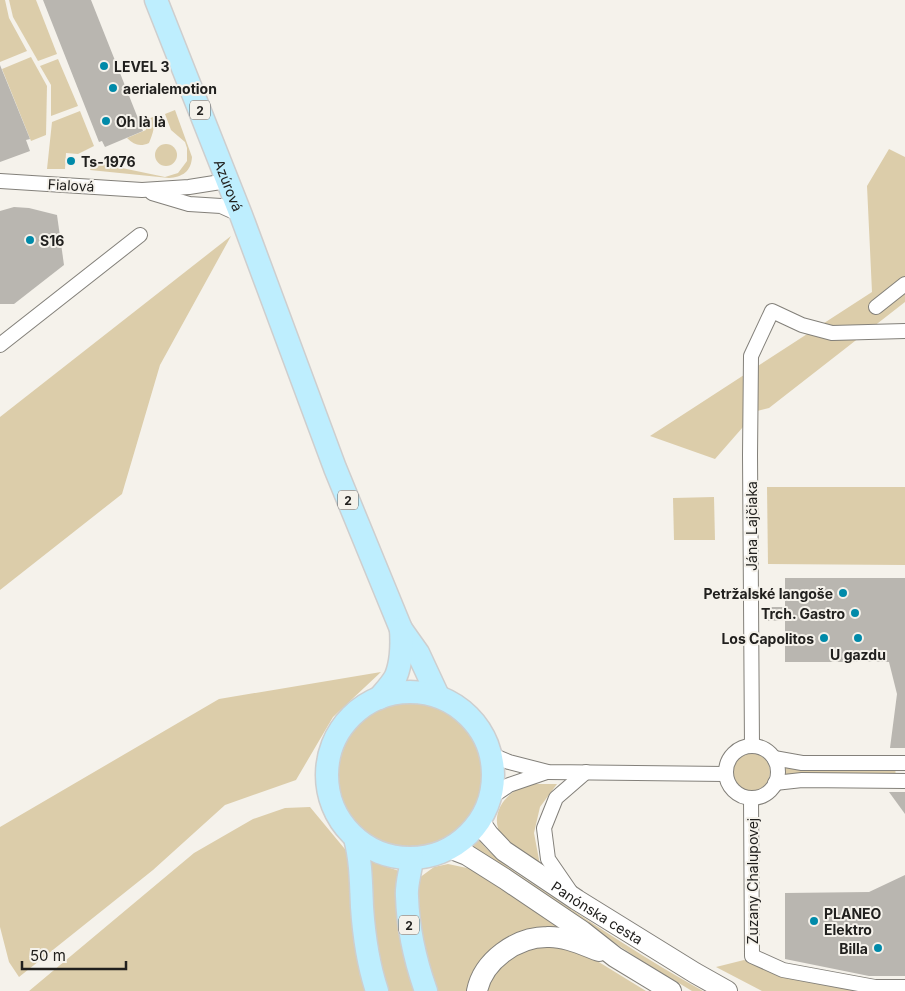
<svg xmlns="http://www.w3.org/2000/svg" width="905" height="991" viewBox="0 0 905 991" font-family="Inter,sans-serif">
	<rect width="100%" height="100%" fill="#f5f2eb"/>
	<g fill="#dccdaa">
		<polygon points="0,0 5,0 9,18 27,51 0,62"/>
		<polygon points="9,0 36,0 57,54 38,61 13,17"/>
		<polygon points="31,57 47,86 46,135 31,141 2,69"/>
		<polygon points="58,59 78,106 51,116 51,85 40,66"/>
		<path d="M175,110L192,157C191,172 182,177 169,178L90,170L92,166L98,163L165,177L178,173L187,161V148L185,142L171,130L165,114Z"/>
		<polygon points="80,111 94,146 78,154 66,153 65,169 47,169 52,122"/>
		<path d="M153,117C155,128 153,133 149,143C140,147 134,145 127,138L146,130L143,121Z"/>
		<circle cx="166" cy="155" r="11"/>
		<polygon points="889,149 905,157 905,302 769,408 757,411 715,459 650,436 872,292 867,186"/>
		<polygon points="231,236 160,365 122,494 0,590 0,417"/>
		<polygon points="767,487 905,487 905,565 768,564"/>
		<polygon points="714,497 715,540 674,540 673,498"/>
		<polygon points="381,672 333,717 296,780 225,805 153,870 19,977 9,962 0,927 0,827 219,699"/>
		<circle cx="410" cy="775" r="73"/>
		<circle cx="751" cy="772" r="19"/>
		<polygon points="785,766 895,768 896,776 785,778"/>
		<path d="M533,784H557L540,807L534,833L540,865C530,857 510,846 503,837C489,820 501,798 518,789C522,786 528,786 533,784Z"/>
		<polygon points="310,807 349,854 360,976 366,991 29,991 194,853 253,819 285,808"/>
		<path d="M479,840C496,862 522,876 545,892C596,926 649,961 703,991H692L642,961L510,874L486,857L479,850L472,847Z"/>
		<polygon points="370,861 399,871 397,915 404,959 415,991 387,991 375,950"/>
		<polygon points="448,864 467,868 483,874 571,934 544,929 469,991 434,991 416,922 419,878 434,867"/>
		<polygon points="546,944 589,956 646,991 483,991 491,973 517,952"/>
		<polygon points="744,960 782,976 866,991 762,991 716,967"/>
	</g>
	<g fill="#b9b6b0">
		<polygon points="43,0 91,0 143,131 105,147 102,141 99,142"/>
		<polygon points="0,65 30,139 26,140 30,151 0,162"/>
		<polygon points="14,207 29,208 57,215 64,265 14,304 0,304 0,211"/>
		<polygon points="785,578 905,578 905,748 890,748 897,694 889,662 785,662 785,620 768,621 768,607 785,607"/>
		<polygon points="889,792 905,792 905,814"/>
		<polygon points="905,875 905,976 869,976 785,959 785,893 869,892"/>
	</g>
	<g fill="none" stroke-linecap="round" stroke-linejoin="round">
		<g stroke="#83807a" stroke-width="16">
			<g id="street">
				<polyline points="0,181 142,190 189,187 227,181"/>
				<polyline points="152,193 189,204 221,206 241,215"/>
				<polyline points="876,307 905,284"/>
				<polyline points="0,345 140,235"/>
				<polyline points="752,746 750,455 751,356 772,311 802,325 832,333 905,331"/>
				<circle cx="752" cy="772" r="26"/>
				<polyline points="492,755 509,762 548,772 725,774"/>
				<polyline points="774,758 802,763 905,763"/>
				<polyline points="775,783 802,780 905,781"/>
				<polyline points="490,798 509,785 547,772"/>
				<polyline points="751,798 752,956 783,970 875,987 905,987"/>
				<polyline points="570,891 548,859 544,828 556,798 586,772"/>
			</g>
		</g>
		<g stroke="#83807a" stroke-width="22">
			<g id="secondary">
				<path id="s1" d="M479,821L488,834L504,851L577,900L695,973L727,991"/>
				<polyline points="449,848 467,855 505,879 582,931 615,957 671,991"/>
				<path d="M477,991C483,961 516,937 547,937C564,936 583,945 599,951"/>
			</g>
		</g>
		<g stroke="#cecece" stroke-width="25">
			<g id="primary">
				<path id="s2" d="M156,0L241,215L335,468L401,629L418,653L438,696"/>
				<circle cx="410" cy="775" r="83"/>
				<path d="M379,698C385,691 392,684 396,676C402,661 402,644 401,629"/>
				<path d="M355,838C361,861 361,884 362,907C364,936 368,964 377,991"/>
				<path d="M412,858C411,870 406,884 407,896C408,929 415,960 426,991"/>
			</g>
		</g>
		<use href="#street" stroke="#fff" stroke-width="14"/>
		<use href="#secondary" stroke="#fff" stroke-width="20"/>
		<use href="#primary" stroke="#beeefe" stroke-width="22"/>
	</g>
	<g fill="#008aa9" stroke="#f5f2eb" stroke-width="2">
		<circle cx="104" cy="66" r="5"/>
		<circle cx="113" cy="88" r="5"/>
		<circle cx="106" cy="121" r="5"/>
		<circle cx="71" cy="161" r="5"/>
		<circle cx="30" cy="240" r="5"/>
		<circle cx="843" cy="593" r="5"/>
		<circle cx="855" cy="613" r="5"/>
		<circle cx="824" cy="638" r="5"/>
		<circle cx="858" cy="638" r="5"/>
		<circle cx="814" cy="921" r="5"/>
		<circle cx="878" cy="948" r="5"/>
	</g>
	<g text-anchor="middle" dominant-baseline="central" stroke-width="4" stroke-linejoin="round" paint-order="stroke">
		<g fill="#f5f2eb" stroke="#615f5c" stroke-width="1">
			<rect x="190" y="100.5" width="20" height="19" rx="4"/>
			<rect x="338" y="490.5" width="20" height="19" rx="4"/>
			<rect x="399" y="915.5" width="20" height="19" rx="4"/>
		</g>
		<g font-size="12" font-weight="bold" fill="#21201e">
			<text x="200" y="110">2</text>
			<text x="348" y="500">2</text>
			<text x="409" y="925">2</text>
		</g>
		<g font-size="14" font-weight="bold" fill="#21201e" stroke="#f5f2eb" text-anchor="start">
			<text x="114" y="66">LEVEL 3</text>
			<text x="123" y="88">aerialemotion</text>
			<text x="116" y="121">Oh là là</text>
			<text x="81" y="161">Ts-1976</text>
			<text x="40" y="240">S16</text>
			<text x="833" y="593" text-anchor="end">Petržalské langoše</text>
			<text x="845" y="613" text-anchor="end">Trch. Gastro</text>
			<text x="814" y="638" text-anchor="end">Los Capolitos</text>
			<text x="858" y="654" text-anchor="middle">U gazdu</text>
			<text x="824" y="913">PLANEO<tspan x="824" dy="16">Elektro</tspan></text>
			<text x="868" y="948" text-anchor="end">Billa</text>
		</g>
		<g font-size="14" fill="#21201e" stroke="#f5f2eb">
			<text transform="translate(71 185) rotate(3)">Fialová</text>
			<text stroke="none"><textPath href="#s2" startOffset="199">Azúrová</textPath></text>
			<text transform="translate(751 526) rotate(-90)">Jána Lajčiaka</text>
			<text transform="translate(752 881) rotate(-90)">Zuzany Chalupovej</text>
			<text stroke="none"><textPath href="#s1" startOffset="151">Panónska cesta</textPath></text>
		</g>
	</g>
	<path d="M22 961v8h104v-8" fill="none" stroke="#21201e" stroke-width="2.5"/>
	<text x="30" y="961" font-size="15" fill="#21201e" stroke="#f5f2eb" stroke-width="4" paint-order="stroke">50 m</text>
</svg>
